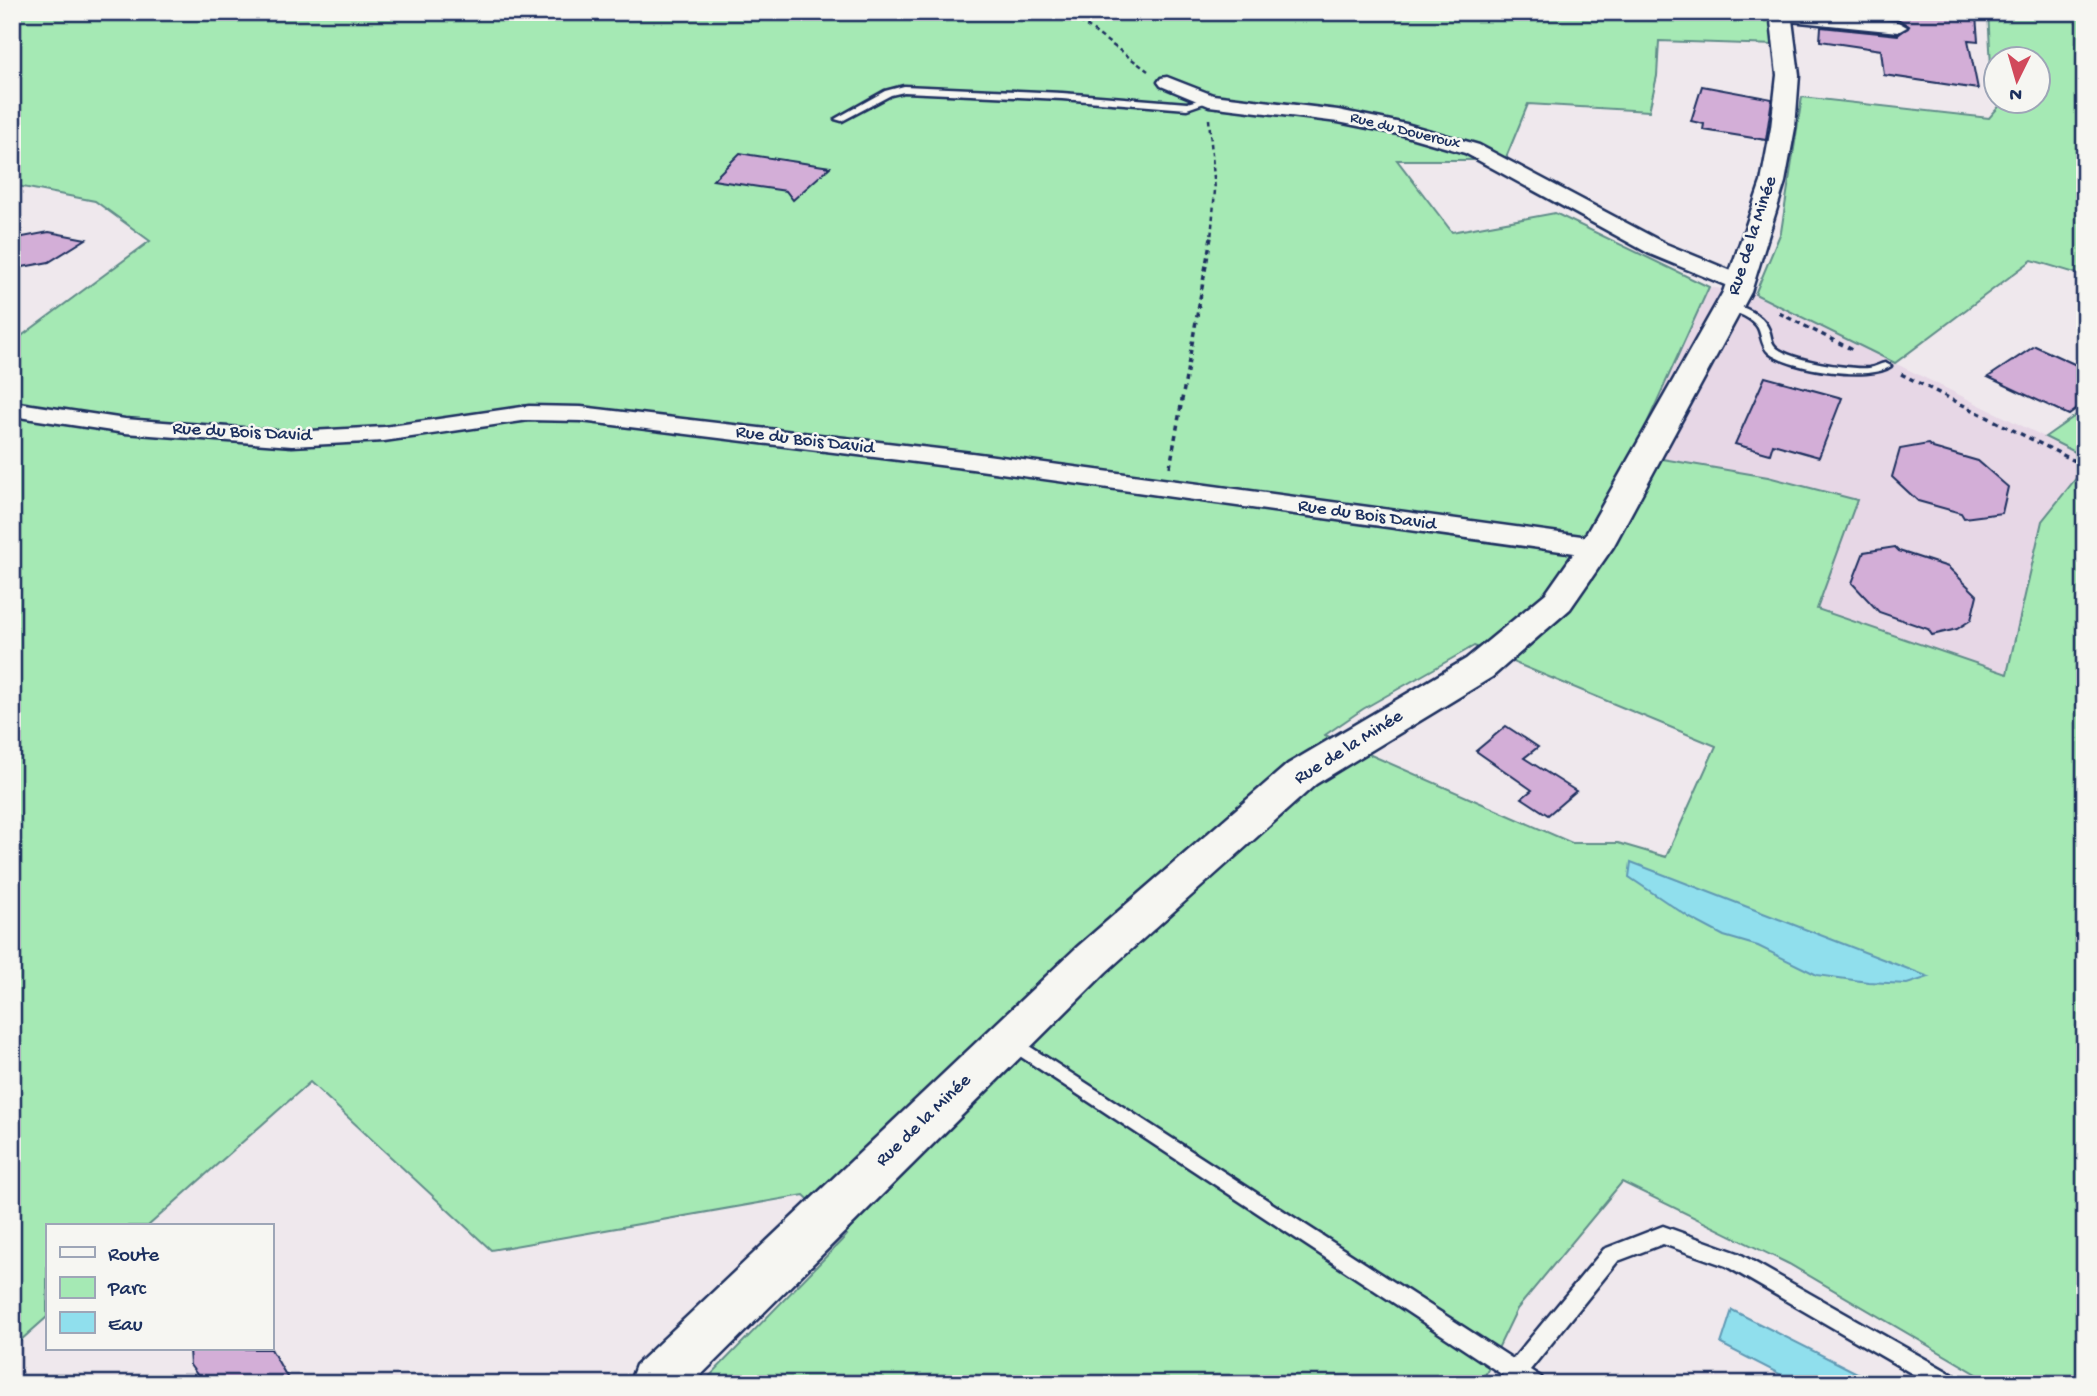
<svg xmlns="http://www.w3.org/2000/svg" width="2097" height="1396" viewBox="0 0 2097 1396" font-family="'Gochi Hand',sans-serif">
	<rect width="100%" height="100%" fill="#efe8ed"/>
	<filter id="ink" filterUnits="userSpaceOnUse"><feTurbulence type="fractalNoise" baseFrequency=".0143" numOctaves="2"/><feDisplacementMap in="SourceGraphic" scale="14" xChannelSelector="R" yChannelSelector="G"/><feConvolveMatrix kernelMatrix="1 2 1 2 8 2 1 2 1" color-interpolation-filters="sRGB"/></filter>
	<g filter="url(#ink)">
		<polygon fill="#e7d7e6" points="1709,287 1755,294 2085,457 2085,467 2042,521 2007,675 1816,609 1857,500 1768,477 1633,454"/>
		<g fill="#a5e9b4" stroke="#608c89" stroke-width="2" fill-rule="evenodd">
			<path d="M12,12H1769L1775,45L1659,41L1657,76L1649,111L1528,104L1505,160H1397L1452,232L1555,213L1709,287L1633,454L1768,477L1857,500L1817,609L2007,674L2042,521L2085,467V1384H1994L1789,1264L1622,1182L1517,1309L1481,1384H702L847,1235L804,1195L491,1250L310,1082L148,1226H47V1317L12,1348V343L150,241L95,201L12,185ZM1474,646L1716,746L1666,857L1618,843H1572L1325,735L1363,709Z"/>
			<polygon points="1988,12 2085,12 2085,276 2032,260 1895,363 1755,294 1781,232 1802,97 1989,118 2003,102 2038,102 2038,60 1996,60 1995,67 1991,66"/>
			<polygon points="2085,409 2085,457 2045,437"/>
		</g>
		<g fill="#90dfed" stroke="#6199b4" stroke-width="2">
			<polygon points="1631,862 1929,977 1907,984 1868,982 1817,975 1758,946 1724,936 1690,918 1629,877"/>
			<polygon points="1732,1310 1879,1384 1799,1384 1721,1344"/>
		</g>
		<g fill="#d3aed7" stroke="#1b2f5e" stroke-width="2">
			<polygon points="1830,12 1950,12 1976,16 1978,41 1968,40 1978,89 1884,75 1881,50 1820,41 1821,27 1898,35 1909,26 1898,19"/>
			<polygon points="1702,86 1772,99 1766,140 1703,130 1704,124 1691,121"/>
			<polygon points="740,153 751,155 830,167 793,200 786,191 713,180"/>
			<polygon points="49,232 86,239 49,262 12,269 12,239"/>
			<polygon points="2035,346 2085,369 2085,403 2069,415 1988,377"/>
			<polygon points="1765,377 1842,398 1819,457 1773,444 1770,454 1735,444"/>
			<polygon points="1928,444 1933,448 1978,461 2008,487 2002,513 1964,518 1961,513 1918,501 1892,477 1900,449"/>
			<polygon points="1895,547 1899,551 1948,567 1977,595 1971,620 1957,629 1932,635 1928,629 1879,612 1852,583 1864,552"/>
			<polygon points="1506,726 1538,747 1524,758 1576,791 1548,815 1522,798 1532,790 1476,751"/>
			<polygon points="189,1349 271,1349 291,1384 204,1384 190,1365"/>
		</g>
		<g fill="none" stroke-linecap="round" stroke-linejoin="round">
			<g stroke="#1b2f5e" stroke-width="5">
				<g id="service">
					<polygon points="904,86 1062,93 1187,103 1209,97 1213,100 1187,109 1062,99 904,92 891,95 842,121 835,119 885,91"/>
					<path d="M1729,303C1744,307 1763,314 1769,330C1771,335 1771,341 1774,345C1784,360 1852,370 1869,368C1875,367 1880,364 1885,363L1891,366C1871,382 1788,369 1769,353C1761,346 1762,336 1758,328C1752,317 1736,313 1725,308L1724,306Z"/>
					<polygon points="1012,1035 1513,1359 1604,1249 1663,1226 1738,1253 1957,1377 1960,1384 1930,1384 1726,1266 1663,1244 1618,1261 1530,1370 1541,1377 1544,1384 1499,1384 1503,1375 1006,1047 1003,1042 1006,1037"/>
				</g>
			</g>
			<g stroke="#1b2f5e" stroke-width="5">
				<g id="minor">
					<polygon points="1773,12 1803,12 1898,22 1907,27 1898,32 1780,20 1774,19 1771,15"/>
					<polygon points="1167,77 1213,95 1338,110 1406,124 1479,145 1666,244 1746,277 1749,282 1746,287 1730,287 1650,254 1465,153 1403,135 1338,122 1209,106 1161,86 1158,82 1161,78"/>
					<polygon points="12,402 125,419 292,432 384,427 529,406 581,407 972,453 1596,538 1606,541 1609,547 1606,553 1596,556 972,469 581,421 529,420 384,441 292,446 125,433 12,416"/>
				</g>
			</g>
			<g stroke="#1b2f5e" stroke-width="5">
				<polygon id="tertiary" points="1770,12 1791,12 1799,75 1795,128 1785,182 1751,292 1613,547 1570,609 1492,677 1316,784 1106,972 692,1384 629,1384 636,1365 1076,948 1288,764 1466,659 1546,593 1581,543 1723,292 1761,182 1771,128 1777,75"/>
			</g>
			<g stroke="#1b2f5e" stroke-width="2.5" stroke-dasharray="4.5 3.5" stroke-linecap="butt">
				<polyline points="1067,12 1148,71"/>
				<polyline points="1209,119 1215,190 1211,239"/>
			</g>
			<g stroke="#1b2f5e" stroke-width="3.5" stroke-dasharray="5 4.5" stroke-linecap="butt">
				<polyline points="1779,313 1855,351"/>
				<polyline points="1901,374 2085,466"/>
				<polyline points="1170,467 1211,237"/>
			</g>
			<use href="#service" fill="#f6f6f2" fill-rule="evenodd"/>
			<use href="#minor" fill="#f6f6f2" fill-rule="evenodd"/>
			<use href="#tertiary" fill="#f6f6f2" fill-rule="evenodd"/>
		</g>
	</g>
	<g text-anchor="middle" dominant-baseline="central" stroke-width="5" stroke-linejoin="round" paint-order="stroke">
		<g font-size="16" fill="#1b2f5e" stroke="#f6f6f2">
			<text transform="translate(1405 132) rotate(14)">Rue du Doueroux</text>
		</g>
		<g font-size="19" fill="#1b2f5e" stroke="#f6f6f2">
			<text transform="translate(1753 236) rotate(-72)">Rue de la Minée</text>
			<text transform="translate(242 433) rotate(3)">Rue du Bois David</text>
			<text transform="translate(805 441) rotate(7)">Rue du Bois David</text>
			<text transform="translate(1367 516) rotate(8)">Rue du Bois David</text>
			<text transform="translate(1349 748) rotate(-32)">Rue de la Minée</text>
			<text transform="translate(924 1121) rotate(-44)">Rue de la Minée</text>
		</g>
	</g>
	<rect width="2097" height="1396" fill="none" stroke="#f6f6f2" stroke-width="42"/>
	<rect x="21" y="21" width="2055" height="1354" fill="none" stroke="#1b2f5e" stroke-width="2.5" filter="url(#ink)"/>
	<rect x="46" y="1224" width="228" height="126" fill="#f6f6f2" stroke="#9ea6b7" stroke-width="2"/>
	<rect x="60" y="1247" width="35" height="10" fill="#f6f6f2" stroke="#9ea6b7" stroke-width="2"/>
	<text x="108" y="1260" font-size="21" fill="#1b2f5e">Route</text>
	<rect x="60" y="1277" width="35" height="21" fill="#a5e9b4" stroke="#9ea6b7" stroke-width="2"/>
	<text x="108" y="1294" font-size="21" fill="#1b2f5e">Parc</text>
	<rect x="60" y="1312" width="35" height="21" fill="#90dfed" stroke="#9ea6b7" stroke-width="2"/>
	<text x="108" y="1330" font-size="21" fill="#1b2f5e">Eau</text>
	<g transform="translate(2017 80) rotate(185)"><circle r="33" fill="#f6f6f2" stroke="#9ea6b7" stroke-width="2"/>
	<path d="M0-5L12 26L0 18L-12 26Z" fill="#d1495b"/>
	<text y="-10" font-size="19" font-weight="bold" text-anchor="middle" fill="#1b2f5e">N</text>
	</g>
</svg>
